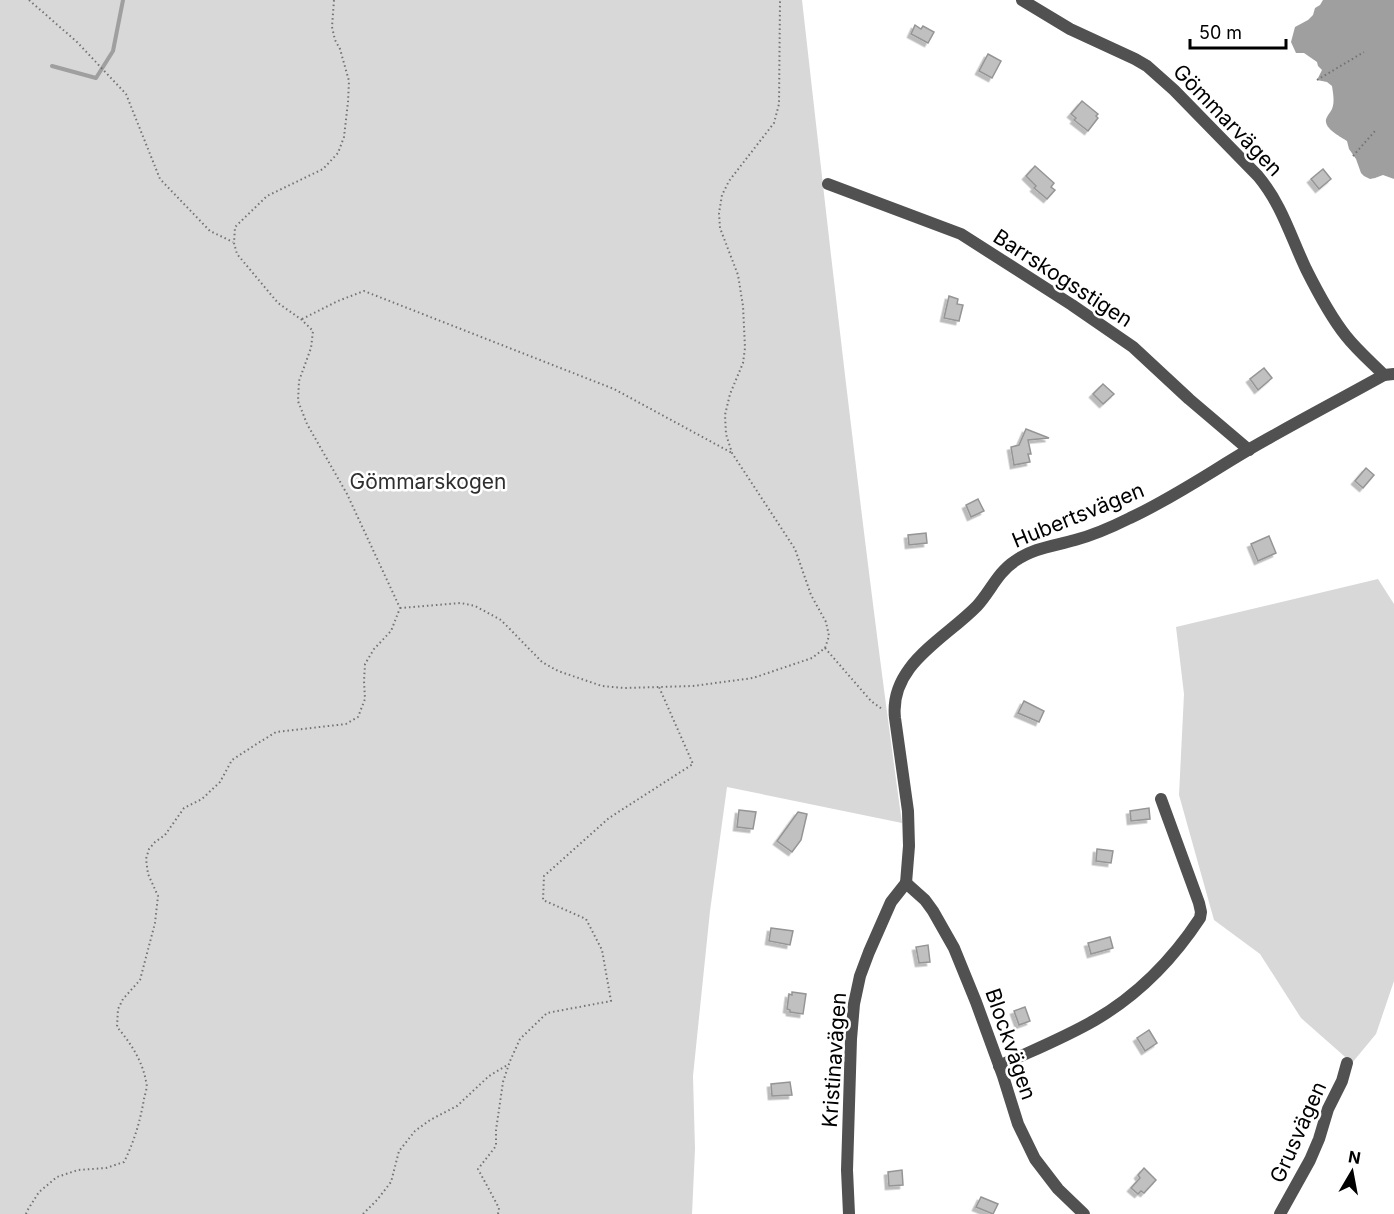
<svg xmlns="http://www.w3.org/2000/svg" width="1394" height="1214" viewBox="0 0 1394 1214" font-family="Inter,sans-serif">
	<defs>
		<filter id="shadow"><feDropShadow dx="-3.5" dy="3.5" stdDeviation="0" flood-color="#0004"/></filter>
	</defs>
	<rect width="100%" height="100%" fill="#fff"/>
	<g fill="#d8d8d8">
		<path d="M0,0H802C833,275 864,549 902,823L727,787L710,911L693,1076L695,1149L692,1214H0Z"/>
		<polygon points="1378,579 1394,604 1394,981 1376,1034 1352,1063 1301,1018 1260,954 1214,920 1179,795 1184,694 1176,627"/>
	</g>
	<path fill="#9f9f9f" d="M1323,0H1394V179L1383,175L1375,178L1370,179L1364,176L1361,173L1356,159L1349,149L1347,141C1341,137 1327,130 1326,122C1325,118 1330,113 1332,109C1335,102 1333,93 1332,86L1327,82L1317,80L1322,70L1318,66L1317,62L1304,53H1296L1291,42L1295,27L1308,20L1313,15L1315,8L1320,5Z"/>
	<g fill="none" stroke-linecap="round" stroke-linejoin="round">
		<polyline stroke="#9f9f9f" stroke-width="4" points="52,66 96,78 113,51 123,0"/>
	</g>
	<g fill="#c0c0c0" stroke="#959595" stroke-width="1.5" filter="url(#shadow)">
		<polygon points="915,25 921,29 923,26 934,32 928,43 911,34"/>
		<polygon points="988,54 1001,61 992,78 979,71"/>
		<polygon points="1082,101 1098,114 1096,116 1098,118 1088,131 1074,120 1076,118 1071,114"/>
		<polygon points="1035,166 1054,183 1051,187 1055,190 1047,199 1034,188 1036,186 1026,176"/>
		<polygon points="1323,169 1331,179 1319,189 1311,179"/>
		<polygon points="949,296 958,299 957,304 963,305 959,321 944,318"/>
		<polygon points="1264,368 1272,378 1258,390 1250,379"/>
		<polygon points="1103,384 1114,394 1103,404 1093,394"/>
		<polygon points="1026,429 1049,438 1028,440 1031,454 1028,454 1030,462 1014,465 1011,447 1019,445"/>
		<polygon points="1366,468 1374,475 1363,488 1355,481"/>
		<polygon points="978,499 984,511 971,517 966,505"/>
		<polygon points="926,533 927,543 909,545 908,535"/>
		<polygon points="1269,536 1276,553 1258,561 1251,544"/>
		<polygon points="1024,701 1044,711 1039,722 1018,713"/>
		<polygon points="1149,808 1150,819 1131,821 1130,811"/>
		<polygon points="739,810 756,812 753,829 737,827"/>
		<polygon points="798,812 807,814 801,840 792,852 777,841"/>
		<polygon points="1097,849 1113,851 1111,863 1096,861"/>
		<polygon points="771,928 793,931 790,945 769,941"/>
		<polygon points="1110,937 1113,948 1091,954 1088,943"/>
		<polygon points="928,945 930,962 919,963 916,947"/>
		<polygon points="792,992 806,994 803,1014 790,1012 790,1010 787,1009 789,994 792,995"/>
		<polygon points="1025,1007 1030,1021 1019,1025 1014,1011"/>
		<polygon points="1149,1030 1157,1043 1145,1051 1137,1038"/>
		<polygon points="790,1082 792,1095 772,1096 771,1084"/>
		<polygon points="1144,1168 1156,1180 1144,1193 1141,1191 1138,1194 1131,1188 1140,1178 1138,1175"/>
		<polygon points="902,1170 903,1185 889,1186 888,1172"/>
		<polygon points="981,1197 998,1204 993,1214 976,1207"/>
	</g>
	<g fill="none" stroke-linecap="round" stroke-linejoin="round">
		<g stroke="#737373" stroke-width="2" stroke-dasharray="1.5 3" stroke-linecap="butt">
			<polyline points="29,0 77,42 126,94 160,179 210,231 233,242"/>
			<polyline points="1317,80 1364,52"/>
			<polyline points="1353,156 1375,131"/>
			<polyline points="302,319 338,301 364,291 614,389 732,453"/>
			<polyline points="400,608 461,603 475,606 501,620 542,662 558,671 602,686 624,688 693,686 753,678 812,658 825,648 829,636 826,622 811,595 795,549 732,453 726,434 725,415 730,394 743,363 745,348 743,306 738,275 720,228 719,213 722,195 729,181 774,123 779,104 780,0"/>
			<polyline points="825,648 871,701 882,709"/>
			<path d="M26,1214L27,1211L39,1192L57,1177L78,1170L106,1168L124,1162C134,1142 140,1122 144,1099C145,1094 148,1087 146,1081C142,1060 130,1042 117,1027L118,1009L123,999L140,980L155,923L158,896L148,874L146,859L149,849L155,842L165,835L184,808L202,799L220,782L232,760L255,745L276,732L346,724L358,717L365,699L364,681L365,664L374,649L391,631L400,608L347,494L307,424L298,401L299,381L311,348L313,331L302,320L278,303L237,254L234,243L235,227L267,196L323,169L338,153L344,137L348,102L349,81L340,49L335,40L332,27L334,0"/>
			<polyline points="363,1214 377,1200 391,1182 399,1151 415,1131 430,1120 457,1106 489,1076 509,1064"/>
			<polyline points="498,1214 499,1208 478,1169 496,1146 496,1130 503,1082 510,1061 520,1039 547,1013 611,1001 602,950 586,919 543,900 544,876 609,818 693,764 659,687"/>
		</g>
		<g stroke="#515151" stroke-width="12">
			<path d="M1022,0L1070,29L1135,59L1147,66L1174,90L1258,176C1282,205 1290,235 1306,269C1317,291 1330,316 1346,336C1357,350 1371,362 1384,375L1394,374"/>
			<polyline points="828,184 961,234 1072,305 1133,347 1189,399 1249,450"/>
			<path d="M906,883L909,846L908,811L895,718C889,665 945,639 977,606C990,592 998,572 1015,561C1033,548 1054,546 1075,540C1094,535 1112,527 1130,518C1171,499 1209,473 1248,450C1293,424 1339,400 1384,375"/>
			<polyline points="906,883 925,900 933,911 954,948 976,1002 1003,1076 1018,1124 1035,1159 1058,1189 1084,1214"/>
			<path d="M999,1066C1031,1051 1064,1038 1095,1020C1138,995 1173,959 1200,918L1201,912L1199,903L1161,799"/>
			<polyline points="849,1214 847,1170 851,1039 854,1004 860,976 869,952 891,902 906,883"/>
			<polyline points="1280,1214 1310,1160 1319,1139 1328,1109 1342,1081 1347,1063"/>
		</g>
	</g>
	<g text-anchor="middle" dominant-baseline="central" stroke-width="5" stroke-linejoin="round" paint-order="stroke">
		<g font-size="21" fill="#000" stroke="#fff">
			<text transform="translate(1228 120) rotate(46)">Gömmarvägen</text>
			<text transform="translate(1063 278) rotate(33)">Barrskogsstigen</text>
			<text transform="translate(1078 515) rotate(-22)">Hubertsvägen</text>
			<text transform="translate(1011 1044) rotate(71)">Blockvägen</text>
			<text transform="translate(834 1060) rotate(-86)">Kristinavägen</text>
			<text transform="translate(1298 1132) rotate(-66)">Grusvägen</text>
		</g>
		<g font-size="21" fill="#2f2f2f" stroke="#fff">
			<text x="428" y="481">Gömmarskogen</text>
		</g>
	</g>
	<g transform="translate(1352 1172) rotate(10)" stroke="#ffffff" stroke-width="4.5" paint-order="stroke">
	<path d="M0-4.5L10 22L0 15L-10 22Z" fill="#000000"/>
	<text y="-9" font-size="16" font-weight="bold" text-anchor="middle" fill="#000000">N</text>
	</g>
	<path d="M1190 39v9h96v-9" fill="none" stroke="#000000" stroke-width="3"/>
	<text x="1199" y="39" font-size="18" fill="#000000" stroke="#ffffff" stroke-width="4.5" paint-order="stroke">50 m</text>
</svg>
